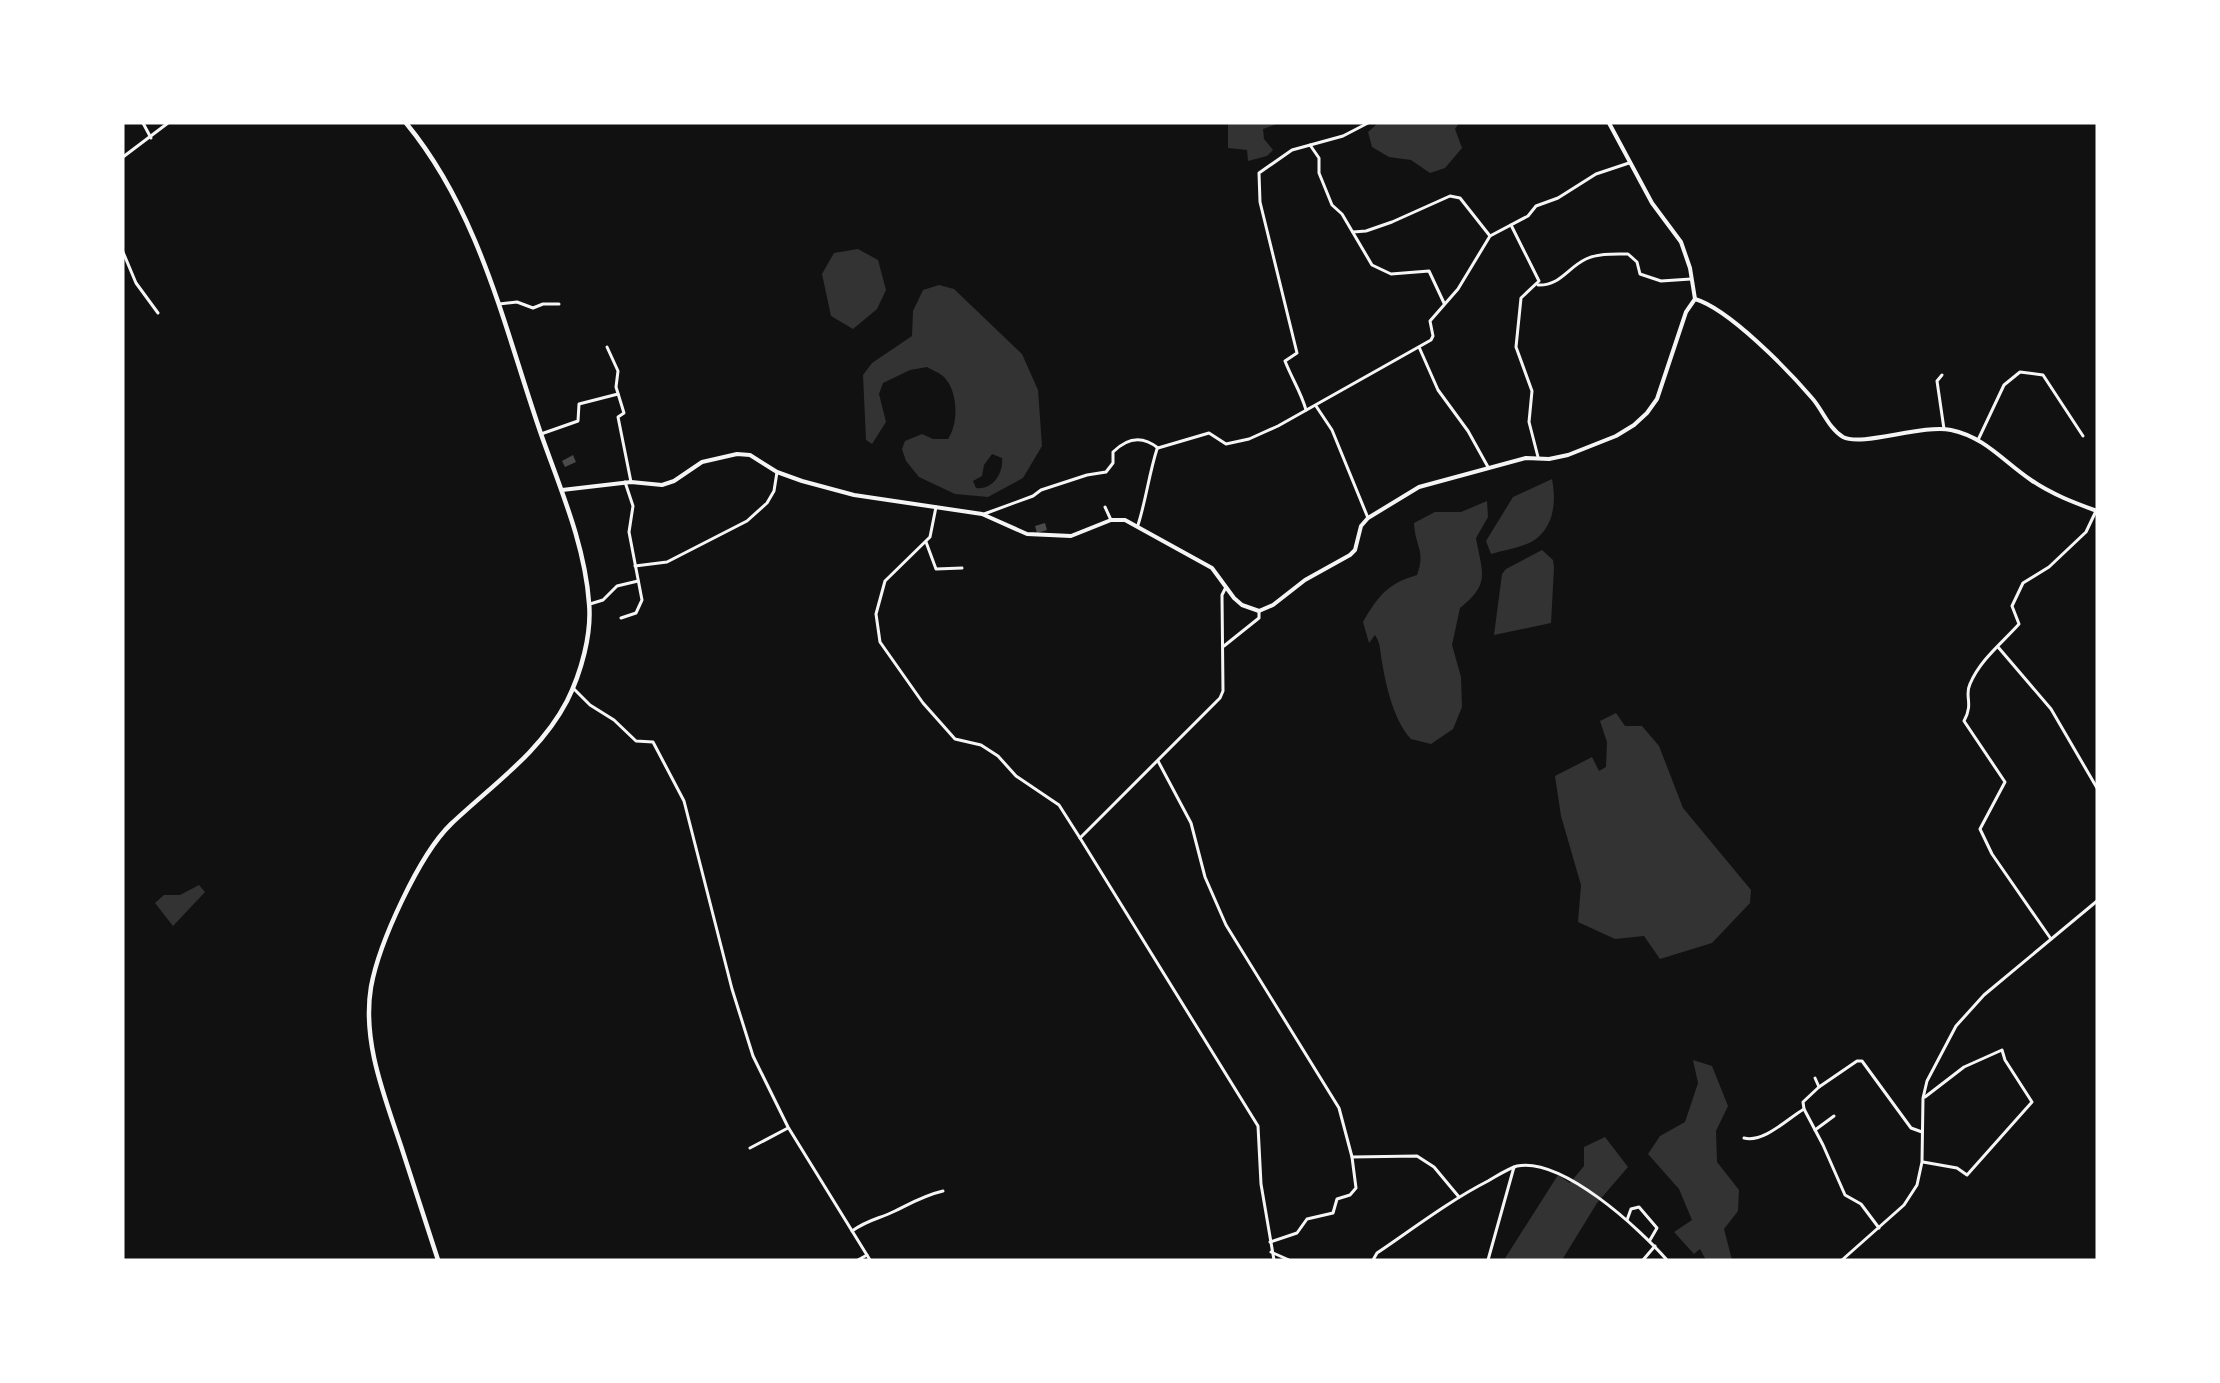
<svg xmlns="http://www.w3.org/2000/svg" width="2220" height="1383" viewBox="0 0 2220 1383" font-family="'IBM Plex Serif',serif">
	<rect width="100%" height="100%" fill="#111"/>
	<g fill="#333" fill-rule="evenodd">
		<polygon points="1228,123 1279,123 1263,129 1264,139 1273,150 1267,156 1248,161 1247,150 1228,148"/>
		<polygon points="1378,123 1459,123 1455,129 1462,148 1445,168 1430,173 1411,160 1389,157 1372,147 1368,132"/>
		<polygon points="858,249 878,260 886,290 877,309 853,329 831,316 822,274 834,253"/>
		<path d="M939,285L954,289L1022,354L1038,390L1042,446L1023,478L988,497L955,494L919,477L906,461L902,449L905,441L922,434L933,439H948C959,423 958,391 944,377C940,373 932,370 927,367L910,370L883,383L879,394L886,422L872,444L866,440L863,375L872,363L912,336L913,311L923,290ZM992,454L1002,458C1004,473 992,491 976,488L973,481L982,476L984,465Z"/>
		<path d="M1552,479C1556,500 1555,524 1536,539C1525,547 1504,550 1491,554L1486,541L1513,497Z"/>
		<path d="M1487,501L1488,517L1476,538C1482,573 1491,583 1460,608L1452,645L1461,677L1462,707L1453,729L1431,744L1411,739C1394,721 1386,686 1382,662C1380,652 1381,644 1375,635L1369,643L1363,622C1379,595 1387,584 1417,575C1426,550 1415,547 1414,523L1435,512H1461Z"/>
		<polygon points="1542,550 1553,560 1554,568 1551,623 1494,635 1502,574 1506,569"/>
		<polygon points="1616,713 1625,726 1642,726 1659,746 1683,808 1751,890 1750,903 1712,943 1660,959 1644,936 1615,939 1578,922 1581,885 1561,816 1555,776 1592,757 1599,771 1606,767 1607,742 1600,721"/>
		<polygon points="199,885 205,892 173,926 155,903 164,895 180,895"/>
		<polygon points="1693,1060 1712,1066 1728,1106 1716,1131 1717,1162 1739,1190 1738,1211 1724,1229 1732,1260 1706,1260 1700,1249 1694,1254 1674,1232 1692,1220 1679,1189 1648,1154 1660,1136 1685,1122 1698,1083"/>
		<polygon points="1605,1137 1628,1167 1597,1203 1562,1260 1504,1260 1558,1175 1570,1183 1584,1166 1584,1147"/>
	</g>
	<g fill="#4a4a4a">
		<polygon points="573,455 576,462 565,467 562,461"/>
		<polygon points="1045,523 1047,530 1037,533 1035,526"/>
	</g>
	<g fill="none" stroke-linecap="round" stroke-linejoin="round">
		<g stroke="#f5f5f5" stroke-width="3">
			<polyline points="143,123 151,138"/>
			<polyline points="1310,145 1319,158 1319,173 1332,205 1342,214 1372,265 1391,274 1429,271 1444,303"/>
			<polyline points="123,157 168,123"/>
			<polyline points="1511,225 1539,281 1521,298 1516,347 1532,391 1529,422 1538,457"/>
			<polyline points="1353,232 1366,231 1392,222 1450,196 1460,198 1490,236"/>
			<polyline points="123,252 136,283 158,313"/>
			<path d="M1538,285C1560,286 1567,268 1586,259C1599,253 1614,254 1628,254L1637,262L1640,274L1661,281L1691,279"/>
			<polyline points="499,304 517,302 533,308 543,304 559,304"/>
			<polyline points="607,347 618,371 616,387 624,413 618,417 631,482"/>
			<polyline points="1419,347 1438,390 1468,431 1488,467"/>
			<polyline points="1942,375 1937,381 1944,429"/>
			<polyline points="1316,406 1332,430 1368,518"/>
			<path d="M1306,410C1301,392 1292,379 1285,361L1297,353L1260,202L1259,173L1292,150L1343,136L1368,123"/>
			<polyline points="541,434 578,421 579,404 618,394"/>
			<polyline points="1978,440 2004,385 2020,372 2043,375 2083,436"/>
			<polyline points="936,507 930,537 885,581 876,614 880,642 923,703 955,739 981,745 998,756 1016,776 1059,805 1080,838 1258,1126 1261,1184 1274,1260"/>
			<polyline points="1105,507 1111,520"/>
			<path d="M984,514L1033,496L1041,490L1087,475L1106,472L1113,463V452C1127,438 1142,435 1158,448L1209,433L1226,444L1249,439L1278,426L1431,340L1433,336L1430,321L1458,289L1490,236L1528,216L1536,206L1558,198L1596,174L1629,163"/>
			<path d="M1138,525C1146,500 1149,474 1157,449"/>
			<polyline points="926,542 936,569 962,568"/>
			<polyline points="635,566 667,562 747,521 767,503 774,491 777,472"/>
			<polyline points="590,604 603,600 617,586 638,581"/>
			<polyline points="621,618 636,613 642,600 629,532 633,506 625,482"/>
			<polyline points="1224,646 1259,618 1259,611"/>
			<polyline points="1998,647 2051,709 2097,788"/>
			<polyline points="574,689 590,705 614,720 636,741 653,742 684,801 732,989 753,1056 788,1127 870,1260"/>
			<polyline points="1158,761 1191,823 1205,877 1226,925 1339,1108 1352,1157 1356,1188 1350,1195 1337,1199 1333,1213 1307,1219 1297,1233 1270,1242"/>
			<polyline points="1080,838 1220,698 1223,691 1222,595 1225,589"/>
			<path d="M2051,939L1992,854L1980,829L2005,782L1964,721C1974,703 1964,696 1970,684C1980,660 2002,643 2019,624L2012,606L2023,583L2049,567L2086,532L2096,511"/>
			<polyline points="1815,1078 1819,1087"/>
			<polyline points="1815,1130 1834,1116"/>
			<path d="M1744,1138C1764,1143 1787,1119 1804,1109"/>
			<polyline points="750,1148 788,1128"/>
			<polyline points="1352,1157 1417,1156 1434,1167 1459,1197"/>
			<polyline points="1923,1162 1957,1168 1967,1175 2032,1102 2005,1060 2002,1050 1964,1067 1925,1097"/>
			<polyline points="1627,1220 1631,1209 1639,1207 1657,1228 1650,1240"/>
			<polyline points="1879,1228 1861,1204 1845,1195 1823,1145 1804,1109 1803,1102 1819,1087 1857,1061 1862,1061 1911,1128 1922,1132"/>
			<path d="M852,1231C869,1219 879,1219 895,1211C911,1203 925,1195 943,1191"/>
			<polyline points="1271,1252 1289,1260"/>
			<polyline points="858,1260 867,1255"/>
			<path d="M1373,1260L1377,1253C1414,1228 1449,1201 1488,1181C1497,1176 1507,1169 1517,1166C1562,1157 1639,1228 1667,1260"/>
			<polyline points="1488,1260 1514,1167"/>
			<polyline points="1643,1260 1655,1246"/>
			<polyline points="1842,1260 1904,1205 1917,1185 1922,1162 1923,1098 1927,1081 1956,1026 1984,995 2097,901"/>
		</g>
		<g stroke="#f5f5f5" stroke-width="4">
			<polyline points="1609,123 1652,203 1681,242 1690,268 1695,299"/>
			<path d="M562,490L631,482L662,485L674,481L702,462L737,454L750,455L777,472L802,481L854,495L982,514L1027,534L1071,536L1111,520H1125L1212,568L1234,598L1242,605L1259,611L1273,605L1305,580L1350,555L1355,550L1361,526L1368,518L1419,487L1526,458L1549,459L1568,455L1616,436L1634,425L1647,413L1657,399L1686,312L1695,299C1729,309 1788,370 1812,398C1822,409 1829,429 1843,437C1862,447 1922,424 1951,430C1985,437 2004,462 2031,480C2051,494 2075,503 2097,511"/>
		</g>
		<path stroke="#f5f5f5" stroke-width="4.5" d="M406,123C480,213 504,327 541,434C560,488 585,545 589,603C592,634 581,673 567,701C540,753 492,785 451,824C419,855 379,943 371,987C362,1041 384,1095 401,1146C413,1184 426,1222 438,1260"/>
	</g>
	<rect width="2220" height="1383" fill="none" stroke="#ffffff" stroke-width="249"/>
</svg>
